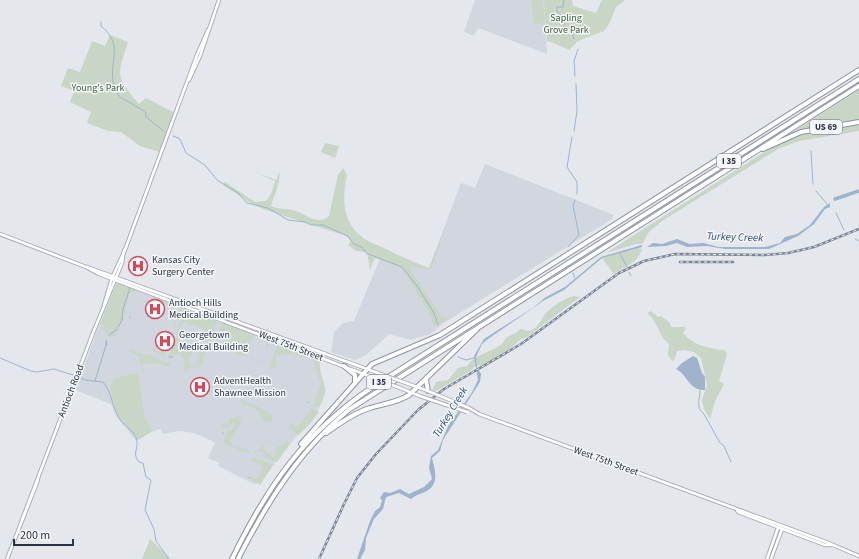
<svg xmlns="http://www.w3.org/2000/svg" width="859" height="559" viewBox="0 0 859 559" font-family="'Source Sans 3',sans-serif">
	<rect width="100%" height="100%" fill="#e4e7ec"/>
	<g fill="#d2d6de">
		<polygon points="475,0 544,0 547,54 478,28 474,36 464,32"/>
		<polygon points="485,164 614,215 612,219 447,321 430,334 411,340 389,334 366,355 355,360 331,352 334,332 343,323 354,321 384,249 429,268 461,183 475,188"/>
		<polygon points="130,288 317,360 326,390 318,410 309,425 296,437 274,464 268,463 256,485 218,466 219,463 208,458 215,443 204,437 194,433 179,431 162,434 161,429 153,431 136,441 116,416 111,404 75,390 100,323"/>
	</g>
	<g fill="#c9d6c5">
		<path d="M531,0H542L545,20L544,0H572L573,6L596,13L602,0H625L616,7L609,24L604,31L578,41L569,50C561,47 555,43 547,41L546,23L534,24Z"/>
		<path d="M110,35L128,42C117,76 115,76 139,104L146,98L175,113L159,152L140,146L121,132L108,131L87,123L91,112L70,102L74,91L61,86L68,68L80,72L92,41L105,46Z"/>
		<polygon points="859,90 859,120 790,134"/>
		<polygon points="859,124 859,131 799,141 778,149 662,221 649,232 642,244 636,244 606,253 769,149 794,137 808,133"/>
		<polygon points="325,143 339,146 335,158 321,152"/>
		<path d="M343,168L347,175C342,199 342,221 362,237C369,243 381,246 390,251C402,257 415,264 429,268L449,218L431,269L410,267L415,277L442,317L450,318L434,326L428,311L402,268L375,258L370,270L367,252L356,251L348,245L351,241L346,236L266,210L252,204L223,185L225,182L255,202L266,201L271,194L275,181L252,171L276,180L280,171L279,182L271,206C279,210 288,208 296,211C308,215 317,226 329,216L338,175Z"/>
		<path d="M638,248L642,249C637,264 626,265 614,274L602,258Z"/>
		<path d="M118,283L137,290L136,292L131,291L125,309L127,312L122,315L124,319C119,324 120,332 114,337H109L107,335L113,330L110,329L108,333H106L103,330L104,326L100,324L116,284Z"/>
		<polygon points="153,295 181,306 182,308 175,325 172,324 174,324 179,310 178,308 165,303 163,310 160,308 162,303 154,300 151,306 148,305"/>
		<path d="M575,296L580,297L527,337L521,339L510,349L483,365L474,367L472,370L438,390L435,391L432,390L436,382L448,380L458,368L467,366C474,355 488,353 499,346C503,344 504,340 507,337C512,334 515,335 520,329C523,329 526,331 529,331C538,329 542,317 547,312C553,306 566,297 575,296Z"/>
		<polygon points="186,308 217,321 209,344 207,341 209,334 208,331 185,322 180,327 178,327"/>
		<path d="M651,311L658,317L661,316L670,323L671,327H684L686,328L683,333C692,345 710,349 724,350L727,354L719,381L724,384L715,401L710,419L704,409L702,400L707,385L701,358L694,352L684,350L677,351L674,361L671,360L668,355L669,344L663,338L653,319L647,313Z"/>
		<polygon points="225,322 274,341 272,349 271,349 273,341 256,335 253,336 250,344 252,345 250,345 246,354 248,357 266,363 271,353 266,364 222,348 227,331 223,329 217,344 219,346 213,345 222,323"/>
		<polygon points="177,328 198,341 189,339 187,336 186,338 180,336 178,346 175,348 177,349 181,347 184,353 183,345 192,350 188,361 186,361 194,367 197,360 200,358 198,357 204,343 208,346 200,368 190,367 182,374 185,370 183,357 181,355 173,355 170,360 167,359 169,358 172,349 165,347 164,357 163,355 152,351 157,341 154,349 161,351 163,345 173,348 175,342 163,338 166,337 176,340"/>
		<path d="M279,343L320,360C318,380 332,389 319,407L312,405L314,404L321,384L313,359L308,356L299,358V355H295V353L276,356V368L272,369L269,367Z"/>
		<polygon points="132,348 132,350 147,356 148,354 167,363 170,362 169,367 157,363 144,364 142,367 144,372 142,373 139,357 131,352"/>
		<polygon points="138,373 145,418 153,431 138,440 117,413 110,387 115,378"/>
		<polygon points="242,399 243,401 250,404 252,403 273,416 271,423 269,421 267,423 259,415 261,413 252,407 242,404 241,400"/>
		<polygon points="310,407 319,412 309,425 298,435 290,428 291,424 298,427 311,410"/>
		<polygon points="236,416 240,416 238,418 241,420 241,423 232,436 230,441 232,445 248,450 250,450 250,454 223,443 228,430 230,431 233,429 235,423 232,423 228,428 222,428 222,425 229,423 229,417 235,419"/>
		<polygon points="267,440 270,444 266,442 262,448 273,457 277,452 275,449 279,445 281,447 287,440 290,444 277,462 254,454 255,451 259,456 264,457 266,454 257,450 259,450"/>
		<polygon points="252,458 274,464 260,485 250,478 247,479 250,477 254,469 251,476 258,479 263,467 259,463 254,466 256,463 252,461"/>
		<polygon points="150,539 171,559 172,559 142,559"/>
	</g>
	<g fill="#9fb4cc">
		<polygon points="830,203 830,207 825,209 814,224 798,236 769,249 725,249 707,246 687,247 677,243 666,246 647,247 653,243 662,244 677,239 690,244 703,243 719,247 765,247 780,243 785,237 797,234 810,225 824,207"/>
		<path d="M642,245V247L602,258L564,290L543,301L488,339L482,344L476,357L477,367L481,374L480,382L443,440L440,451L432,458C435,469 440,485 425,492C420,494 416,495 411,499L399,493L386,497L383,509L374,519L366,538L365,550L360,559H357L370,521L375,511L380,507L382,500L380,498L384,492L390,493L400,489L409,494L424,487L432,479L429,468L431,456L438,450L448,426L471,394L478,380L474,356L484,339L534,307L546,297L565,287L601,257Z"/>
		<path d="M693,356L697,358L702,373L705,377V390C689,391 688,375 676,369L682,363Z"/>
	</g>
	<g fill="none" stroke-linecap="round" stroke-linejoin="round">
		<g stroke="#9fb4cc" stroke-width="1">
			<polyline points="564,0 563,7 557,7 557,11 564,19 564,27 572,32 574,39"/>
			<path d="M101,22V26C129,48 101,68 119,96C120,98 141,108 146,113V117L165,132"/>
			<polyline points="575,76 574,61 578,49"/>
			<polyline points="574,131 577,111 576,84"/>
			<polyline points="173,136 180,139 186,153 205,165 217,180 238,193 247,203 268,208 288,220 305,222 311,225 323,225 348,236 354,244 362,247 366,253 402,267 417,286 434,313 438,325"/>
			<polyline points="572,137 567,167 577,182 577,194"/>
			<polyline points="811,151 813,184"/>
			<polyline points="816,191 827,204"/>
			<polyline points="836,213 844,230"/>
			<polyline points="855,239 859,241"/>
			<polyline points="568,247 579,235 573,206 575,200"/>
			<polyline points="620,254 627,267"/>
			<polyline points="565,259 565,260"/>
			<polyline points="629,272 631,276"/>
			<polyline points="573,273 575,278"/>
			<polyline points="130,317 130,318"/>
			<polyline points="118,327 122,320 123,309 130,288"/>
			<polyline points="223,330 224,330"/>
			<polyline points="109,335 117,329"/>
			<polyline points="263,338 265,338"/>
			<polyline points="106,340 106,345"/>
			<polyline points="267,346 268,345"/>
			<polyline points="169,357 173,357"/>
			<polyline points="458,357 466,360 474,358"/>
			<polyline points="0,358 31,371 37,372 54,369 73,375"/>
			<path d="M80,378L85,380L103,382C113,393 111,407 120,419C124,426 136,432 137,441C138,450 132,454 139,462L143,463L146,477L151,480L145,510L154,529L156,541L169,559"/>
			<polyline points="95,381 107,342"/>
			<path d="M700,391C700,400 695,407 704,414L720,443L724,446L731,462"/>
			<polyline points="308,402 309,402"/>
			<polyline points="222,433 223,433"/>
			<polyline points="249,478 250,478"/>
		</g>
		<polyline stroke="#9fb4cc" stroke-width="3.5" points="835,199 859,191"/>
		<g stroke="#a9aeb7" stroke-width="4.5">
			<g id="secondary">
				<polyline points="189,80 200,56 219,0"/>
				<polyline points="0,234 86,267 99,274 377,379"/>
				<polyline points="87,267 378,373"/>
				<polyline points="104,305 112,278 125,250 197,55 208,30"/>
				<polyline points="406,383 428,391"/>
				<polyline points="400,388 420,396"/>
				<polyline points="469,408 479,414 826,542 859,556"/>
				<polyline points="737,510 738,512 825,545 831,545"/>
				<polyline points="22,520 93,333 122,263 124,250"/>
				<polyline points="7,559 38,480"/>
				<polyline points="767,559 778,528"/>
				<polyline points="771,559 782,529"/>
			</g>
		</g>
		<g stroke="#8b94a3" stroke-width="6">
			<g id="motorway">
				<polyline points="763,149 801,132 859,122"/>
				<polyline points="344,366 355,375 355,383"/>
				<polyline points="426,380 428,391"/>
				<path d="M326,433C339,424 352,414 367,409C381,404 397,403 409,395L477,329"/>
				<polyline points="301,444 372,364 440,335 859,70"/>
				<path d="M232,559C268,485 305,432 374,386L859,79"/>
				<path d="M238,559C267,502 300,449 350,409L859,86"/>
			</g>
		</g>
		<use href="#secondary" stroke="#fff" stroke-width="2.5"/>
		<use href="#motorway" stroke="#fff" stroke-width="4"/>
		<g stroke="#7d8696" stroke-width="2.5">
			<g id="rail">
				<polyline points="680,262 733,262"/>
				<polyline points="319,559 344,504 357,478 376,454 418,410 444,389 521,344 619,273 644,261 675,254 765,255 788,253 814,247 859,229"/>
			</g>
		</g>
		<use href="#rail" stroke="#f4f6f9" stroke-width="1" stroke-dasharray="3" stroke-linecap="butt"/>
		<g stroke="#a9aeb7" stroke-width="4.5" stroke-linecap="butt">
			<g id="secondary-bridge">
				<polyline points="378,373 406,383"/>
				<polyline points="377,379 400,388"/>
				<polyline points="428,391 469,408"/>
				<polyline points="420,396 467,412"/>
			</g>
		</g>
		<use href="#secondary-bridge" stroke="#fff" stroke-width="2.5"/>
	</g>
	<defs>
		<g id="hospital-ring" transform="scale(1)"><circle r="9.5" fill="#f4f6f9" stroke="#d1495b" stroke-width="1.5"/><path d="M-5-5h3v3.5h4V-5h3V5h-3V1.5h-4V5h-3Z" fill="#d1495b"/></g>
	</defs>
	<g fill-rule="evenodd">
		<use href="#hospital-ring" x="138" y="266"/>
		<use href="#hospital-ring" x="155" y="309"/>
		<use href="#hospital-ring" x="165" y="341"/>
		<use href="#hospital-ring" x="200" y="387"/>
	</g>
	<g text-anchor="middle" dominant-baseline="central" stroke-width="3" stroke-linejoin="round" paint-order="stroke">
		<g fill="#f4f6f9" stroke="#676e7b" stroke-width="1">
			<rect x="810" y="120" width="32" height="14" rx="3"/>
			<rect x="717" y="154" width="24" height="14" rx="3"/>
			<rect x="367" y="375" width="24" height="14" rx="3"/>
		</g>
		<g font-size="9" font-weight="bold" fill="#2b3445">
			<text x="826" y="127">US 69</text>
			<text x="729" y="161">I 35</text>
			<text x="379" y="382">I 35</text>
		</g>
		<g font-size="10" fill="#3f6138" stroke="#f4f6f9">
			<text x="566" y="18">Sapling<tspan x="566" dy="12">Grove Park</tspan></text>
			<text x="98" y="88">Young's Park</text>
		</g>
		<g font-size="10" fill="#2b3445" stroke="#f4f6f9" text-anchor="start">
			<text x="152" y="260">Kansas City<tspan x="152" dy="12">Surgery Center</tspan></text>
			<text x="169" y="303">Antioch Hills<tspan x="169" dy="12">Medical Building</tspan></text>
			<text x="179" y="335">Georgetown<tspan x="179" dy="12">Medical Building</tspan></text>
			<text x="214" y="381">AdventHealth<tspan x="214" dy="12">Shawnee Mission</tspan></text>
		</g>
		<g font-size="10" fill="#2b3445" stroke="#f4f6f9">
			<text transform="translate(291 346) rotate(21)">West 75th Street</text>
			<text transform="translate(71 391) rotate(-69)">Antioch Road</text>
			<text transform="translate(606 461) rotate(20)">West 75th Street</text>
		</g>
		<g font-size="11" font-style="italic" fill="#34527a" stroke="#f4f6f9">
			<text transform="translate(735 237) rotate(2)">Turkey Creek</text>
			<text transform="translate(450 412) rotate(-59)">Turkey Creek</text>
		</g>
	</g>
	<path d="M14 539v6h59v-6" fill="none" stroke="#2b3445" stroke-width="2"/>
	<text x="20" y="539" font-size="12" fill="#2b3445" stroke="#f4f6f9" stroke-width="3" paint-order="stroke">200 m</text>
</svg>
